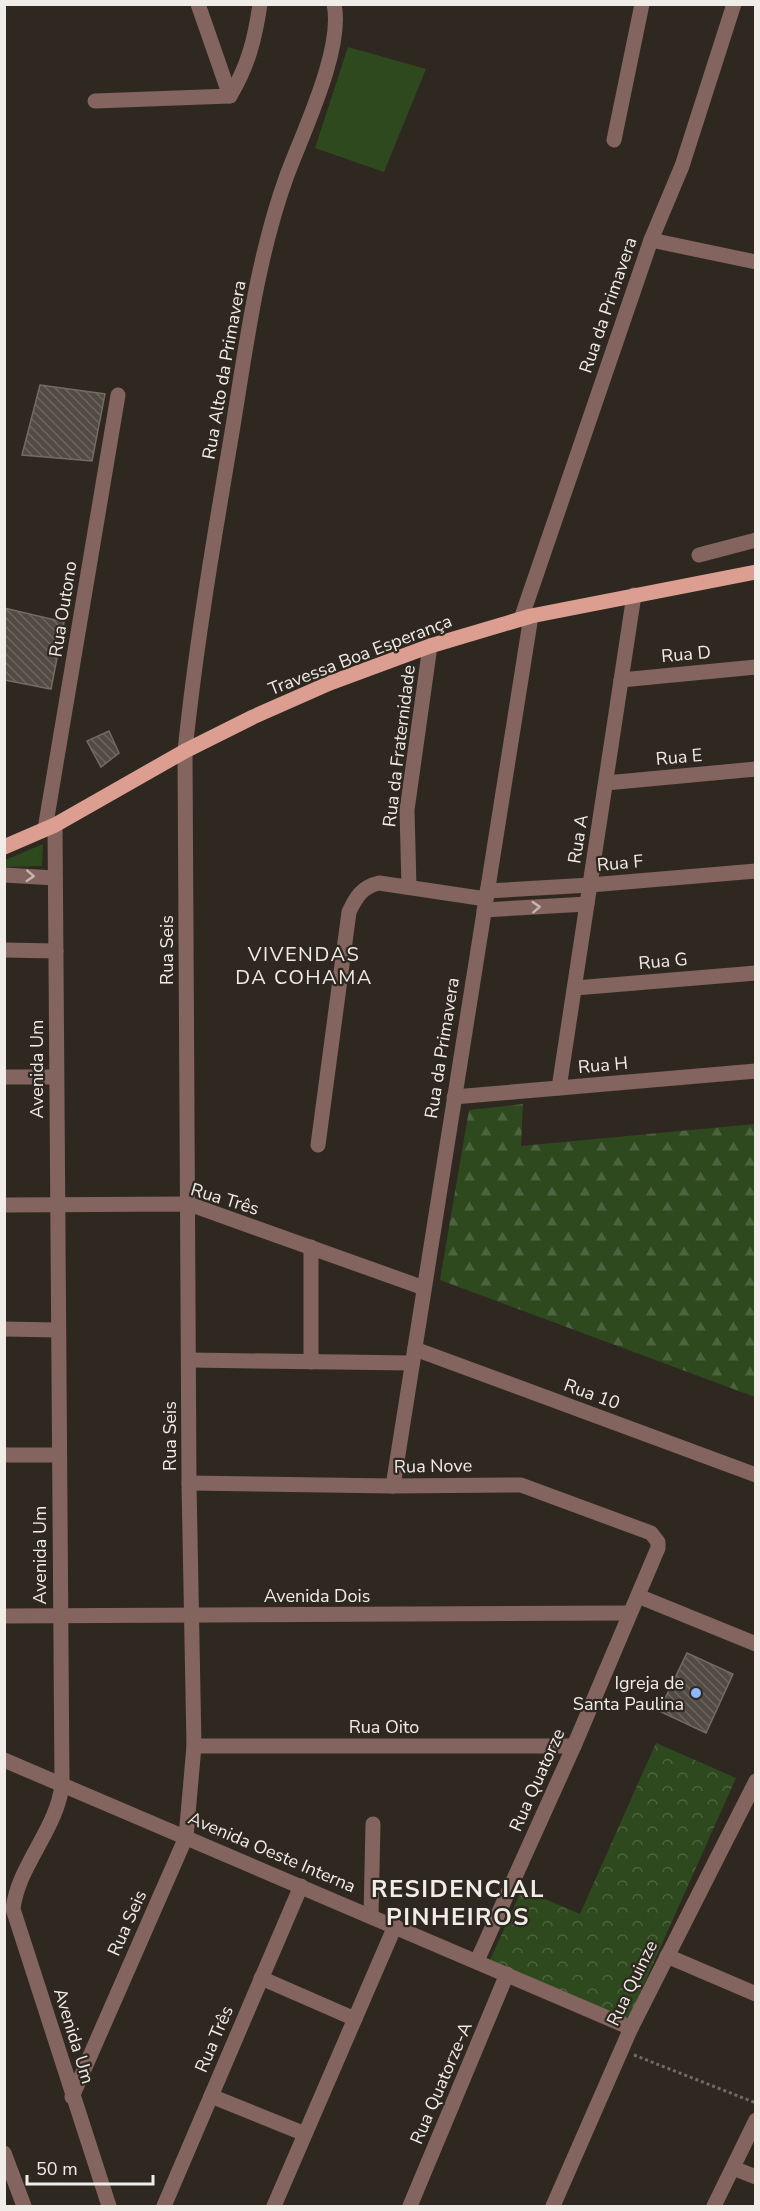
<svg xmlns="http://www.w3.org/2000/svg" width="760" height="2211" viewBox="0 0 760 2211" font-family="'Nunito Sans',sans-serif">
	<defs>
		<pattern id="forest-firs" width="22" height="20" patternUnits="userSpaceOnUse" patternTransform="scale(1.5)"><rect width="22" height="20" fill="#2e491e"/><path d="M5 1l3.5 6h-7zM16 11l3.5 6h-7z" fill="#4d633f"/></pattern>
		<pattern id="park-crowns" width="20" height="18" patternUnits="userSpaceOnUse" patternTransform="scale(1.5)"><rect width="20" height="18" fill="#2e491e"/><path d="M2 6a3 3 0 1 1 6 0M12 15a3 3 0 1 1 6 0" fill="none" stroke="#4d633f"/></pattern>
		<pattern id="building-back-hatch" width="6" height="6" patternUnits="userSpaceOnUse" patternTransform="scale(1.5)"><rect width="6" height="6" fill="#534b43"/><path d="M-1 5l2 2M0 0l6 6M5-1l2 2" fill="none" stroke="#6c655e"/></pattern>
	</defs>
	<rect width="100%" height="100%" fill="#2f2820"/>
	<g fill="#2e491e">
		<polygon points="348,47 426,69 384,172 315,148"/>
		<polygon points="43,844 42,866 5,867 5,860"/>
	</g>
	<polygon fill="url(#forest-firs)" points="523,1104 521,1146 755,1124 755,1397 440,1280 469,1110"/>
	<polygon fill="url(#park-crowns)" points="656,1743 736,1778 628,2020 490,1960 522,1889 580,1914"/>
	<g fill="url(#building-back-hatch)" stroke="#736c62" stroke-width="1.5">
		<polygon points="40,385 105,394 92,461 22,455"/>
		<polygon points="4,608 64,622 51,689 4,680"/>
		<polygon points="109,731 119,753 101,767 87,741"/>
		<polygon points="687,1653 733,1674 706,1733 659,1711"/>
	</g>
	<g fill="none" stroke-linecap="round" stroke-linejoin="round">
		<polyline stroke="#716b64" stroke-width="3" stroke-dasharray="3 3" stroke-linecap="butt" points="634,2055 756,2103"/>
		<g stroke="#83645e" stroke-width="15">
			<polyline points="198,4 230,96"/>
			<path d="M95,101L230,96C248,66 255,39 260,4"/>
			<polyline points="614,140 642,4"/>
			<polyline points="651,240 756,262"/>
			<polyline points="699,555 756,540"/>
			<polyline points="521,619 651,240 682,166 734,4"/>
			<polyline points="621,680 756,667"/>
			<polyline points="606,783 756,769"/>
			<path d="M55,825L62,1784C58,1828 18,1865 13,1909L109,2206"/>
			<polyline points="45,829 118,395"/>
			<polyline points="4,875 55,878"/>
			<polyline points="409,887 407,810 430,646"/>
			<polyline points="487,891 590,885 756,871"/>
			<polyline points="484,910 587,904"/>
			<polyline points="4,950 56,951"/>
			<polyline points="575,988 756,973"/>
			<polyline points="4,1077 56,1077"/>
			<polyline points="559,1088 634,595"/>
			<polyline points="454,1097 756,1071"/>
			<path d="M318,1145L349,912C356,897 362,887 379,883L486,899"/>
			<polyline points="4,1205 189,1204 424,1288"/>
			<polyline points="311,1247 311,1362"/>
			<polyline points="4,1329 58,1330"/>
			<polyline points="415,1349 756,1475"/>
			<polyline points="189,1360 412,1363"/>
			<polyline points="4,1455 59,1455"/>
			<polyline points="189,1483 393,1486 521,1485 651,1533 658,1542 658,1548 574,1746 477,1961"/>
			<polyline points="393,1486 531,616"/>
			<polyline points="638,1596 756,1644"/>
			<polyline points="4,1616 630,1613"/>
			<polyline points="194,1746 574,1746"/>
			<polyline points="4,1760 631,2028"/>
			<polyline points="371,1916 373,1824"/>
			<polyline points="667,1956 756,1994"/>
			<polyline points="261,1978 355,2019"/>
			<polyline points="211,2096 305,2134"/>
			<path d="M72,2097L186,1837L194,1746L189,1483L185,751C196,644 214,538 232,432C246,347 257,259 286,178C302,134 344,49 334,4"/>
			<polyline points="4,2153 24,2206"/>
			<polyline points="733,2168 756,2177"/>
			<polyline points="164,2206 301,1886"/>
			<polyline points="274,2206 395,1926"/>
			<polyline points="410,2206 507,1974"/>
			<polyline points="553,2206 631,2028 756,1781"/>
			<polyline points="714,2206 756,2120"/>
		</g>
		<polyline stroke="#dc9e91" stroke-width="15" points="4,847 55,825 185,751 253,717 330,683 430,646 531,616 756,572"/>
	</g>
	<defs><path id="oneway-chevron" d="M-2-3.5L2.5 0L-2 3.5" fill="none" stroke-width="1.6" stroke-linecap="round" stroke-linejoin="round" transform="scale(1.5)"/></defs>
	<g stroke="#c4b6b0">
		<use href="#oneway-chevron" transform="translate(30 876) rotate(3)"/>
		<use href="#oneway-chevron" transform="translate(536 907) rotate(-3)"/>
	</g>
	<circle fill="#8db9fc" stroke="#2f2820" stroke-width="2" cx="696" cy="1693" r="6"/>
	<g text-anchor="middle" dominant-baseline="central" stroke-width="4.5" stroke-linejoin="round" paint-order="stroke">
		<g font-size="18" fill="#f0ece7" stroke="#2f2820">
			<text transform="translate(608 305) rotate(-71)">Rua da Primavera</text>
			<text transform="translate(224 370) rotate(-80)">Rua Alto da Primavera</text>
			<text transform="translate(63 609) rotate(-81)">Rua Outono</text>
			<text transform="translate(686 654) rotate(-5)">Rua D</text>
			<text transform="translate(360 655) rotate(-21)">Travessa Boa Esperança</text>
			<text transform="translate(399 746) rotate(-83)">Rua da Fraternidade</text>
			<text transform="translate(679 757) rotate(-5)">Rua E</text>
			<text transform="translate(578 839) rotate(-81)">Rua A</text>
			<text transform="translate(620 863) rotate(-5)">Rua F</text>
			<text transform="translate(167 950) rotate(-90)">Rua Seis</text>
			<text transform="translate(663 961) rotate(-5)">Rua G</text>
			<text transform="translate(442 1048) rotate(-81)">Rua da Primavera</text>
			<text transform="translate(603 1065) rotate(-5)">Rua H</text>
			<text transform="translate(37 1069) rotate(-90)">Avenida Um</text>
			<text transform="translate(225 1199) rotate(17)">Rua Três</text>
			<text transform="translate(592 1394) rotate(20)">Rua 10</text>
			<text transform="translate(170 1436) rotate(-90)">Rua Seis</text>
			<text transform="translate(433 1466) rotate(-1)">Rua Nove</text>
			<text transform="translate(40 1555) rotate(-90)">Avenida Um</text>
			<text x="317" y="1596">Avenida Dois</text>
			<text x="384" y="1727">Rua Oito</text>
			<text transform="translate(537 1780) rotate(-66)">Rua Quatorze</text>
			<text transform="translate(272 1852) rotate(23)">Avenida Oeste Interna</text>
			<text transform="translate(127 1923) rotate(-66)">Rua Seis</text>
			<text transform="translate(632 1983) rotate(-64)">Rua Quinze</text>
			<text transform="translate(74 2036) rotate(73)">Avenida Um</text>
			<text transform="translate(214 2039) rotate(-67)">Rua Três</text>
			<text transform="translate(441 2083) rotate(-67)">Rua Quatorze-A</text>
		</g>
		<g font-size="18" fill="#f0ece7" stroke="#2f2820" text-anchor="end">
			<text x="684" y="1683">Igreja de<tspan x="684" dy="21">Santa Paulina</tspan></text>
		</g>
		<g font-size="20" letter-spacing="1.5" fill="#f0ece7" stroke="#2f2820">
			<text x="304" y="954">VIVENDAS<tspan x="304" dy="23">DA COHAMA</tspan></text>
		</g>
		<g font-size="24" font-weight="bold" letter-spacing="1.5" fill="#f0ece7" stroke="#2f2820">
			<text x="458" y="1889">RESIDENCIAL<tspan x="458" dy="28">PINHEIROS</tspan></text>
		</g>
	</g>
	<rect width="760" height="2211" fill="none" stroke="#f0ece7" stroke-width="12"/>
	<path d="M27 2175v9h126v-9" fill="none" stroke="#f0ece7" stroke-width="3"/>
	<text x="36" y="2175" font-size="18" fill="#f0ece7" stroke="#2f2820" stroke-width="4.5" paint-order="stroke">50 m</text>
</svg>
